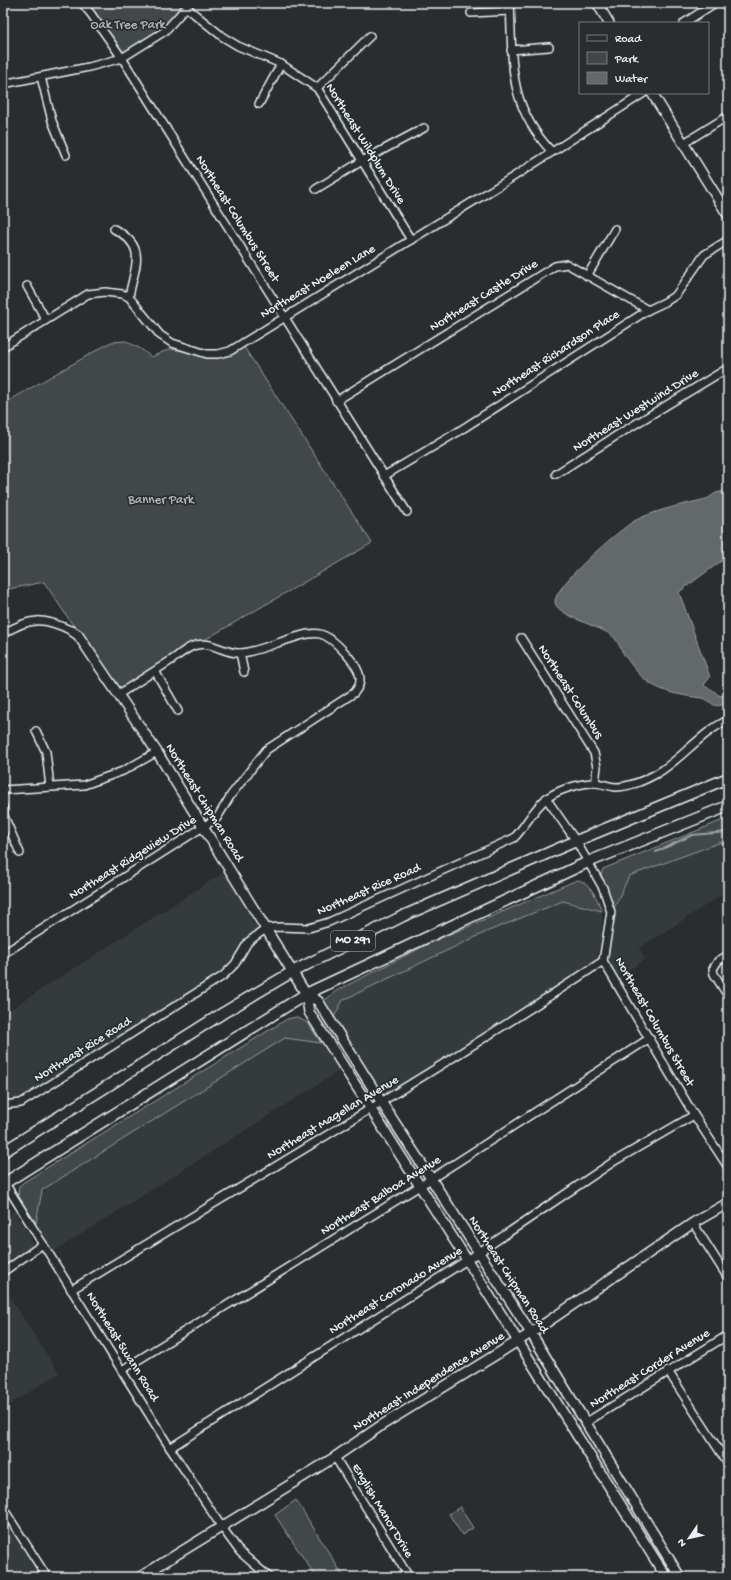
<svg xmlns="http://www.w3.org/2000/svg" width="731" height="1580" viewBox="0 0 731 1580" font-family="'Gochi Hand',sans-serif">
	<rect width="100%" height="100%" fill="#2a2d2e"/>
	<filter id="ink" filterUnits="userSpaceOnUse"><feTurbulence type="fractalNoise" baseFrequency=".025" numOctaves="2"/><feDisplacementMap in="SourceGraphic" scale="8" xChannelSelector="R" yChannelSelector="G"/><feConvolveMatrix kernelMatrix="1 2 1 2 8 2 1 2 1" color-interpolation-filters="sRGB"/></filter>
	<g filter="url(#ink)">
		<g fill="#363a3b">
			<polygon points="721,842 728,856 728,891 639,948 645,959 613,981 606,958 611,913 629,876"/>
			<polygon points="224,872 257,928 256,933 227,970 19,1101 3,1103 3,1014"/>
			<polygon points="563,901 602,911 602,933 595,963 386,1097 381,1097 332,1021 342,1000 486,932"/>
			<polygon points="285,1038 321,1043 339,1071 50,1254 51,1247 36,1223 42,1190"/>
			<polygon points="14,1211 31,1238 32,1246 3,1267 3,1219"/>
			<polygon points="3,1287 59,1373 3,1409"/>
			<polygon points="3,1514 33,1561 42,1577 3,1577"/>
		</g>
		<g fill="#424648" stroke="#959ca0">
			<polygon points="85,3 187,3 171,21 129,51 122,53"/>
			<polygon points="126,341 141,349 151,357 170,349 207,354 242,344 372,543 194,646 119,694 44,582 3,590 3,404 111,342"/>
			<polygon points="728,818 728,856 721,842 629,876 614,908 601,874 603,869"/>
			<path d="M577,880C591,882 597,899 602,911L563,901L486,932L343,1000L332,1021L324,1007V1001L336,991L434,941Z"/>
			<polygon points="296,1017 308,1023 321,1043 285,1038 42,1190 36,1223 18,1196 19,1186 24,1182 287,1019"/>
			<polygon points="296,1500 344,1577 316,1577 275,1515"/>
			<polygon points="460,1507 473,1528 462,1535 449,1514"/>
		</g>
		<path fill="#63686b" stroke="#989fa3" d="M728,490V556L679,592L710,677L704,685C707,689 713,688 718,695L728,697V702C712,712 712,699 701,698C664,693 647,689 625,656C620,649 618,639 610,634C599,627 558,615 555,603C552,587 621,528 636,520C659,509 682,505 706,499C710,498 712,495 716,493C720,492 724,491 728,490Z"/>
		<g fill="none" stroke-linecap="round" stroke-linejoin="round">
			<polyline stroke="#989fa3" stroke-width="2" points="656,852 692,835 728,832"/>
			<g stroke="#e8f1f8" stroke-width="10">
				<g id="street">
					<polyline points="82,3 91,14 122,58 407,512"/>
					<path d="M510,3C513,64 507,104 552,152"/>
					<polyline points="187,8 223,37 238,46 281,64 317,88 411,240"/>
					<polyline points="471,13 510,11"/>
					<polyline points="684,23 715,3"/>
					<polyline points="511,50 549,47"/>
					<polyline points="41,77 52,121 66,155"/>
					<polyline points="3,84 89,67 122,58 165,31 190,3"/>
					<polyline points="317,88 370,36"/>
					<polyline points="259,104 281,64"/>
					<polyline points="684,143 728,116"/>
					<polyline points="316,189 362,161 424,128"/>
					<path d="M114,229C149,247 134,267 129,297"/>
					<polyline points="587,276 615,229"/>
					<polyline points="27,286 46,320"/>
					<polyline points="3,347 88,294 105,292 122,294 129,297 160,335 172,343 207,354 218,354 230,351 513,177 644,93"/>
					<polyline points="336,401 555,266 567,264 648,310"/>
					<polyline points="556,474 619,434 728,368"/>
					<polyline points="384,476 456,433 648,310 665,302 676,295 704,255 728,240"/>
					<path d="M3,634C30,617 44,617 72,631"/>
					<polyline points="521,638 594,753 597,767 595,783"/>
					<polyline points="240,653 244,672"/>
					<polyline points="155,671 178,711"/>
					<polyline points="36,731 46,752 50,787"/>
					<polyline points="3,790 84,785 123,771 157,752"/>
					<polyline points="546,798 576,841 603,888 611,912 603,961 694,1115 728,1167"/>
					<polyline points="3,807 4,816 20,853"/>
					<path d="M3,954L217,818L231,795L266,750L354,693C357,689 360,686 360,680C361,666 333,637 320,634C301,630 260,653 240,653C223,654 211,639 193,646C185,649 178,656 170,661C153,672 136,683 119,694"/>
					<polyline points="728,955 718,961 713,969 714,974 728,996"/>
					<path d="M3,1105L21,1103L223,976L235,964L248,942L267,928L280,927L309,928L329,922L514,838C526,826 532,810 546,799C557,790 578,784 591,783C599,782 607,786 615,787C630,787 643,781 656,774C681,760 700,733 728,720"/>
					<polyline points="3,1180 170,1448 221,1526 240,1552 269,1577"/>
					<polyline points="693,1223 728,1278"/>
					<polyline points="3,1272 43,1244"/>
					<path d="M71,1290C250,1181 430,1076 603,961"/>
					<polyline points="122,1370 431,1179 650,1038"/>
					<polyline points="668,1371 728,1464"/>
					<polyline points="585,1423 728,1335"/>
					<polyline points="170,1448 478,1253 613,1162 694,1115"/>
					<polyline points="335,1457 409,1577"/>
					<polyline points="3,1508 47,1577"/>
				</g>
			</g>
			<g stroke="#e8f1f8" stroke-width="12">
				<g id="secondary">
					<polyline points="597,3 609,23"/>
					<polyline points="652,93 728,215"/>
					<polyline points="72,631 78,635 157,752 306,994 309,1012 467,1260 666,1577"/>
					<polyline points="306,994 318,1001 382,1103 531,1333 680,1577"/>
					<polyline points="140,1577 335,1457 382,1425 531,1333 693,1223 728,1203"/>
				</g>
			</g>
			<g stroke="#e8f1f8" stroke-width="13">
				<g id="primary">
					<polyline points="3,1152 223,1013 292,972 403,916 576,841 728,778"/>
					<polyline points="3,1184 306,994 588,862 728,806"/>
				</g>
			</g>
			<use href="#street" stroke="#2a2d2e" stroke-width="7"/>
			<use href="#secondary" stroke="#2a2d2e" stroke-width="9"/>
			<use href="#primary" stroke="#2a2d2e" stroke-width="10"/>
		</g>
	</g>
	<g text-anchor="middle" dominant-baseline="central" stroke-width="3.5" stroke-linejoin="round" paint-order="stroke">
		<rect fill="#2a2d2e" stroke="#afb6bb" stroke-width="1" x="331" y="931" width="44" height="20" rx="3"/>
		<g font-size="12" font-weight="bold" fill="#e8f1f8">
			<text x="353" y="941">MO 291</text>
		</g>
		<g font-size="13" fill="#aeb5ba" stroke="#2a2d2e">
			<text x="128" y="25">Oak Tree Park</text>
			<text x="161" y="500">Banner Park</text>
		</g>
		<g font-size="13" fill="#e8f1f8" stroke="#2a2d2e">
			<text transform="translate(365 144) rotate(58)">Northeast Wildplum Drive</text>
			<text transform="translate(237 219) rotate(58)">Northeast Columbus Street</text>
			<text transform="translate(318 282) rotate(-31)">Northeast Noeleen Lane</text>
			<text transform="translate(484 296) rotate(-32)">Northeast Castle Drive</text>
			<text transform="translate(556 354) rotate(-33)">Northeast Richardson Place</text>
			<text transform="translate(636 411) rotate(-32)">Northeast Westwind Drive</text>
			<text transform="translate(570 692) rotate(57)">Northeast Columbus</text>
			<text transform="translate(204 803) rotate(58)">Northeast Chipman Road</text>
			<text transform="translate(133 858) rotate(-32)">Northeast Ridgeview Drive</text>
			<text transform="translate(369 890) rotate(-24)">Northeast Rice Road</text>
			<text transform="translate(654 1022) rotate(60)">Northeast Columbus Street</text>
			<text transform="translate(83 1050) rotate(-32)">Northeast Rice Road</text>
			<text transform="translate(333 1118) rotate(-31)">Northeast Magellan Avenue</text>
			<text transform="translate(381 1196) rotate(-32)">Northeast Balboa Avenue</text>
			<text transform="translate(508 1275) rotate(57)">Northeast Chipman Road</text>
			<text transform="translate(396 1291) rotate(-32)">Northeast Coronado Avenue</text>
			<text transform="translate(122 1347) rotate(58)">Northeast Swann Road</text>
			<text transform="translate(650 1369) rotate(-32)">Northeast Corder Avenue</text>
			<text transform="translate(429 1382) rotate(-32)">Northeast Independence Avenue</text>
			<text transform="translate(382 1511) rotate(59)">English Manor Drive</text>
		</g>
	</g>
	<rect width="731" height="1580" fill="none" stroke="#2a2d2e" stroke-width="16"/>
	<rect x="8" y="8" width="715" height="1564" fill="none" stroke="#e8f1f8" stroke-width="1.5" filter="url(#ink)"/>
	<rect x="579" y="22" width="130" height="72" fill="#2a2d2e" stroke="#767b7f"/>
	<rect x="587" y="35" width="20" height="6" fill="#2a2d2e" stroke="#767b7f"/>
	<text x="615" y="42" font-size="12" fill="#e8f1f8">Road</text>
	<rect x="587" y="52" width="20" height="12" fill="#424648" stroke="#767b7f"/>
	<text x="615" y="62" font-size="12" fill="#e8f1f8">Park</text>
	<rect x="587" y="72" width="20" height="12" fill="#63686b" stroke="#767b7f"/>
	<text x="615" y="82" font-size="12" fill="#e8f1f8">Water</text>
	<g transform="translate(689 1538) rotate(236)" stroke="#2a2d2e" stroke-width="3" paint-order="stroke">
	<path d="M0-3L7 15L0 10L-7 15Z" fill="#e8f1f8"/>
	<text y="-6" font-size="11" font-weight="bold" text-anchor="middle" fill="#e8f1f8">N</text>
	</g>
</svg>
